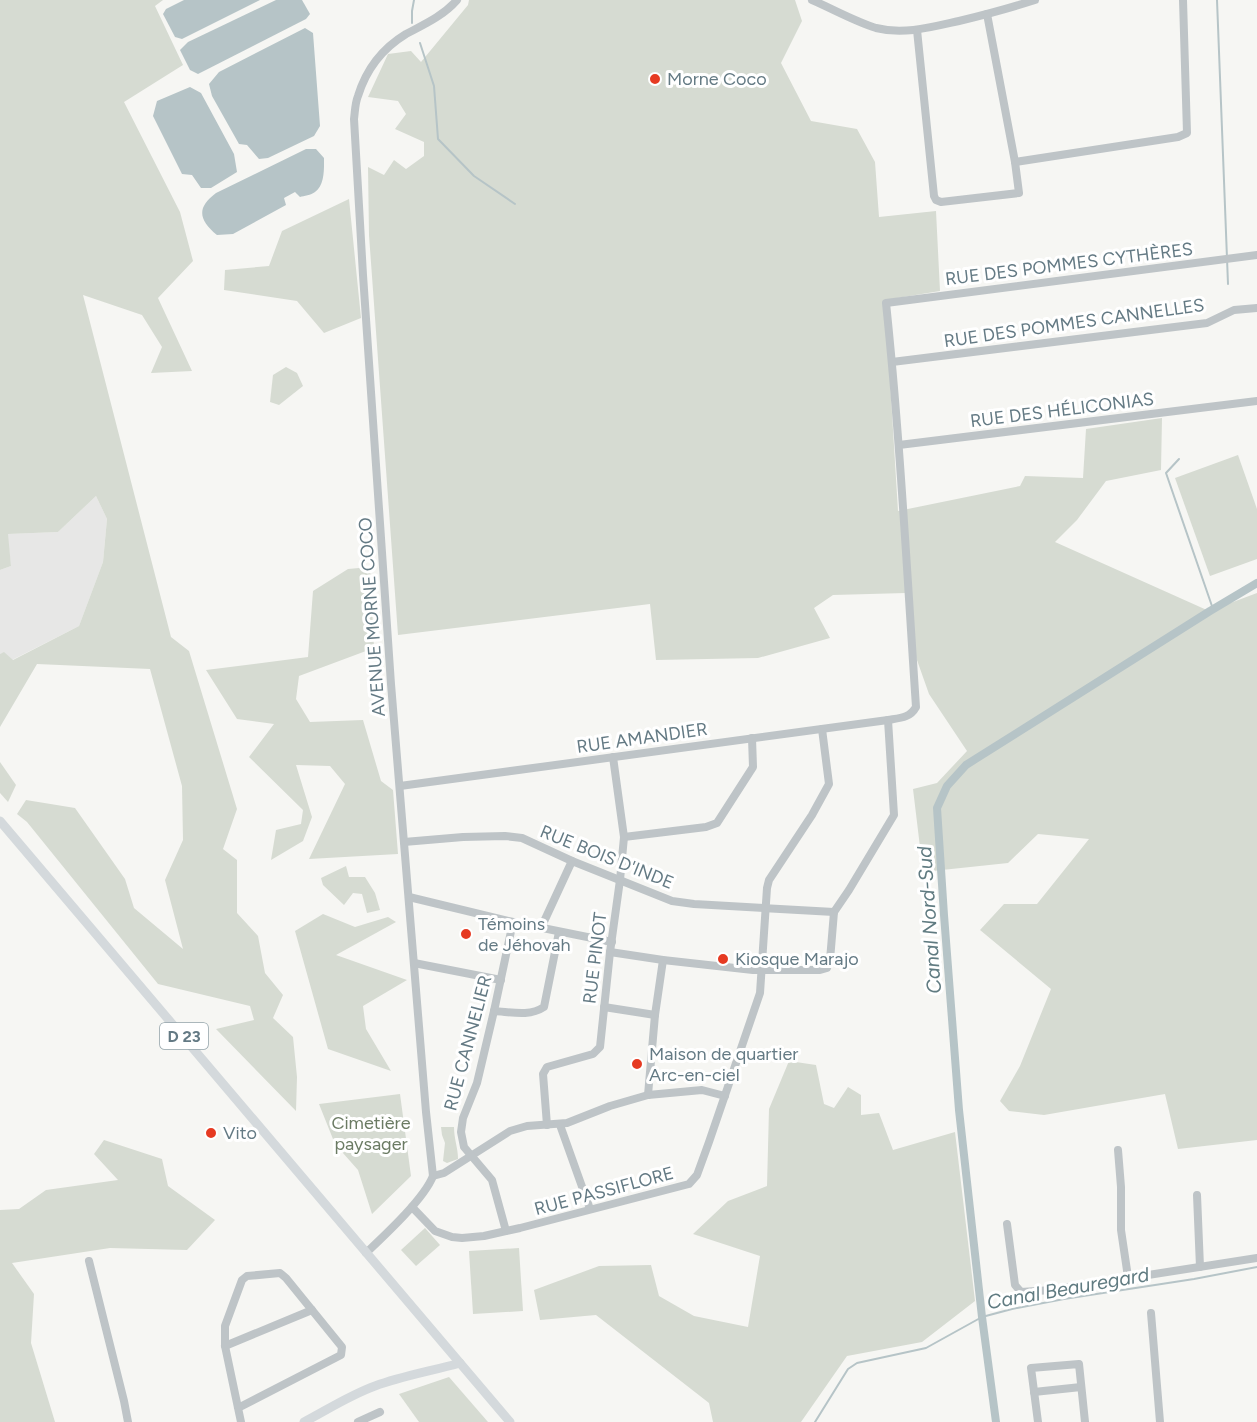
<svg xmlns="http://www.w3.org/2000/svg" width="1257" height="1422" viewBox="0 0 1257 1422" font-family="Figtree,sans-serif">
	<rect width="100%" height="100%" fill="#f6f6f3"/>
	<polygon fill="#e7e7e6" points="96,496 107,519 103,562 79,626 12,660 4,653 0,654 0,570 11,566 7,534 58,532"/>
	<g fill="#d6dbd2">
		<polygon points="0,0 163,0 155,6 183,65 124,102 180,212 193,261 158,298 192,371 151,373 162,347 142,315 83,295 171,637 189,651 237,809 223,849 237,860 237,913 258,936 265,973 283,995 273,1018 293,1037 297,1077 296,1111 216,1029 254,1020 250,1006 158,984 27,822 17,814 26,800 75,808 125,879 134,908 183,949 165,880 183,840 182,786 150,669 37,664 0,727 0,654 4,652 13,660 79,626 103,562 107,519 96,496 58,532 8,534 11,566 0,570"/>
		<polygon points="469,0 795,0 802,21 781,63 811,121 857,129 875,162 879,217 936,211 940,291 885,300 898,511 1020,486 1025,476 1083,478 1086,429 1162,418 1161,470 1106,481 1077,520 1055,542 1209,611 1257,593 1257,1140 1178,1149 1165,1094 1044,1115 1009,1111 1000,1101 1020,1066 1051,989 980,930 1004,904 1037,904 1089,839 1038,834 1008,863 923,872 913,789 937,783 967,751 929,694 912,646 906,593 833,595 814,608 830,638 758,658 656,660 650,604 398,635 369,235 368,167 384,175 394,160 406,169 424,156 424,142 395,129 406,114 398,101 368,97 388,54 411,51 421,62 468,5"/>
		<polygon points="349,199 361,318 324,333 297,301 224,290 225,270 269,266 282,231"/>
		<polygon points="286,367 297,373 303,386 279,405 270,402 273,375"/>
		<polygon points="1238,455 1257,509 1257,559 1210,576 1175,478"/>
		<polygon points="370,567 374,648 299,676 296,699 310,722 363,720 381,781 393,790 398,854 309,859 345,784 330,766 296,765 312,817 303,841 271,860 276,830 301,824 303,810 249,757 274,724 237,719 206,670 308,657 313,591 348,569"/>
		<polygon points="0,762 16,785 8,802 0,793"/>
		<polygon points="346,866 349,877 365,877 375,893 380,910 367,913 362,894 353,893 344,905 323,885 321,878"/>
		<polygon points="323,914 355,927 388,917 396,922 336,955 407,980 363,1006 366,1029 391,1071 328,1049 295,931"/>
		<polygon points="789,1061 816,1065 824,1104 834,1108 848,1087 861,1095 861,1115 879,1113 893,1150 955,1132 975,1301 922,1342 847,1356 801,1422 713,1422 709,1403 596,1315 540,1320 534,1290 599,1266 651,1265 659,1296 694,1316 748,1327 760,1256 693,1234 728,1201 767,1186 769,1109"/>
		<polygon points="400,1094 411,1176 372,1214 358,1170 335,1144 319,1104"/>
		<path d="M441,1127H454C454,1139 458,1148 458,1159L447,1163L443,1161L445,1143L442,1135Z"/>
		<polygon points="104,1140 162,1159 168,1186 215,1220 187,1250 110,1248 12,1263 34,1294 31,1343 55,1422 0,1422 0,1210 19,1209 46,1190 118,1180 94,1154"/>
		<polygon points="425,1228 440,1245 416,1266 401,1250"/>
		<polygon points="519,1248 523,1311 473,1314 469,1251"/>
		<polygon points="449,1377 488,1422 419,1422 399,1394"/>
	</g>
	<g fill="#b6c4c7">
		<polygon points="184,0 260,0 182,39 175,37 163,14 166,9"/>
		<polygon points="276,0 302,0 310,14 306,19 198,74 190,70 180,50 188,42"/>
		<polygon points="305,28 313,33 320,126 314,136 268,158 259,159 247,145 239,144 212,96 209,84 219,72"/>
		<polygon points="190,87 201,93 234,154 237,172 211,188 201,188 192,175 182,174 153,116 157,101"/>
		<path d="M306,149H316L324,158C324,168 325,185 315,192C311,195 304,196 300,197L295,192L284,198L286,205L233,234L217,235C199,220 196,208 216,193Z"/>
	</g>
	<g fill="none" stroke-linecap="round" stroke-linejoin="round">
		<g stroke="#b6c4c7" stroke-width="2">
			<polyline points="1217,0 1228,284"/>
			<polyline points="412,23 412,11 414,0"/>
			<polyline points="420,43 434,86 438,139 474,176 515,204"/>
			<polyline points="1179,459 1166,473 1213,609"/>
			<polyline points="815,1422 848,1369 857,1363 926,1348 982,1317 1012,1309 1064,1299 1194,1279 1257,1267"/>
		</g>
		<polyline stroke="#b6c4c7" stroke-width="8" points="996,1422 982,1317 959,1110 944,915 937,808 947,786 966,765 1210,611 1257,583"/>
		<g stroke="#bec4c7" stroke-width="8">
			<path d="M812,0C833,9 854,21 876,28C904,35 932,27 959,21C984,15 1010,8 1035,0"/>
			<polyline points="917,30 934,196 936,200 941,202 1019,193 1015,162 987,14"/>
			<polyline points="1015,162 1178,137 1187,133 1183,0"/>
			<polyline points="892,362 1207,323 1234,310 1257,308"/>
			<polyline points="899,445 1257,401"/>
			<path d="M400,786L888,720C900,718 910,718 916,707C907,573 900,437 886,303L1257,255"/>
			<polyline points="624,837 706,827 717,823 753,767 752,738"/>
			<polyline points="404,842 463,837 505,836 522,838 572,861 672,901 694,904 834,912"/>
			<polyline points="409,897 513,922 612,942"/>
			<polyline points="541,928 572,861"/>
			<polyline points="610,952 663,960 753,970 820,970 827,968 830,960 834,912 849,890 894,815 888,720"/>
			<polyline points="414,963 501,980"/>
			<polyline points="604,1007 655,1015"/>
			<path d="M494,1011C511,1012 529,1017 544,1007L559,932"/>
			<polyline points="648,1095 655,1015 663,960"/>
			<polyline points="547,1125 543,1074 547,1067 593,1054 600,1047 610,952 620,880 624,837 613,757"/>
			<polyline points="560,1125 590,1209"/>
			<polyline points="1118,1150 1121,1187 1121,1230 1128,1277"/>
			<polyline points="433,1176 444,1173 510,1131 527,1126 567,1123 610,1106 648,1095 702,1090 725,1096"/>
			<polyline points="1197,1195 1200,1267"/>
			<polyline points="412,1207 435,1231 452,1237 462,1238 484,1236 520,1228 689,1184 697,1175 709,1142 760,993 767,888 769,880 812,815 829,784 822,729"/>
			<polyline points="1007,1224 1015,1285 1021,1292 1052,1290 1257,1258"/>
			<polyline points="506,1231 492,1180 464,1147 461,1132 463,1118 477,1083 494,1011 513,922"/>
			<path d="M366,1253C385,1235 424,1199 433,1176L426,1112L391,684L363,275L354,119C355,112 355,103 358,96C366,70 383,48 406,34C425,24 443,16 457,0"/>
			<polyline points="89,1261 124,1401 128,1422"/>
			<polyline points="1151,1313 1160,1422"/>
			<polyline points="225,1346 312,1310"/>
			<polyline points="1034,1392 1081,1387"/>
			<polyline points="238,1408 341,1355 342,1347 286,1278 280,1273 247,1276 242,1280 225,1326 225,1346 241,1422"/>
			<polyline points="358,1422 380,1412"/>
			<polyline points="1038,1422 1031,1368 1079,1364 1085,1422"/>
		</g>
		<g stroke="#d4d9dc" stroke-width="9">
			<polyline points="0,821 510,1422"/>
			<path d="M304,1422C327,1410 350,1395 375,1386C402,1376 432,1371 460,1363"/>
		</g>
	</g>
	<g fill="#e63a22" stroke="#fff" stroke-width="2">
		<circle cx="655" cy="79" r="6"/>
		<circle cx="466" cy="934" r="6"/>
		<circle cx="723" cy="959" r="6"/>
		<circle cx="637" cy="1064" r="6"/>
		<circle cx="211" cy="1133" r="6"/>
	</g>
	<g text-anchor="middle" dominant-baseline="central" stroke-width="6" stroke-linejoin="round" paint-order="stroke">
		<rect fill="#fff" stroke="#92a2a9" stroke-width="1.5" x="160" y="1023" width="48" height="26" rx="4.5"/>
		<g font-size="16" font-weight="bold" fill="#647a84">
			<text x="184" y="1036">D 23</text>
		</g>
		<g font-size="18" fill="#647a84" stroke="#fff" text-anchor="start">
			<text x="667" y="79">Morne Coco</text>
			<text x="478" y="924">Témoins<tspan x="478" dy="21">de Jéhovah</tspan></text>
			<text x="735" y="959">Kiosque Marajo</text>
			<text x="649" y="1054">Maison de quartier<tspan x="649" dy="21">Arc-en-ciel</tspan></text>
			<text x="223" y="1133">Vito</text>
		</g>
		<g font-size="18" fill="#647a84" stroke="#fff">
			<text transform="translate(1069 264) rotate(-7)">RUE DES POMMES CYTHÈRES</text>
			<text transform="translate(1074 323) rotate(-8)">RUE DES POMMES CANNELLES</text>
			<text transform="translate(1062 410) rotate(-7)">RUE DES HÉLICONIAS</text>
			<text transform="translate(372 617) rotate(-94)">AVENUE MORNE COCO</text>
			<text transform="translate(642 738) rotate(-8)">RUE AMANDIER</text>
			<text transform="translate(607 857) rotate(22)">RUE BOIS D'INDE</text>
			<text transform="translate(595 958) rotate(-83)">RUE PINOT</text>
			<text transform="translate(468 1043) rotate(-75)">RUE CANNELIER</text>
			<text transform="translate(604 1191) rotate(-15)">RUE PASSIFLORE</text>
		</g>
		<g font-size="18" fill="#6b7b63" stroke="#fff">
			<text x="371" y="1123">Cimetière<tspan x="371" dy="21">paysager</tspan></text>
		</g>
		<g font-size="20" font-style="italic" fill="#607b81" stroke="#fff">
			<text transform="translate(929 920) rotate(-94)">Canal Nord-Sud</text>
			<text transform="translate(1068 1288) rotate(-10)">Canal Beauregard</text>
		</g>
	</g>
</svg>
